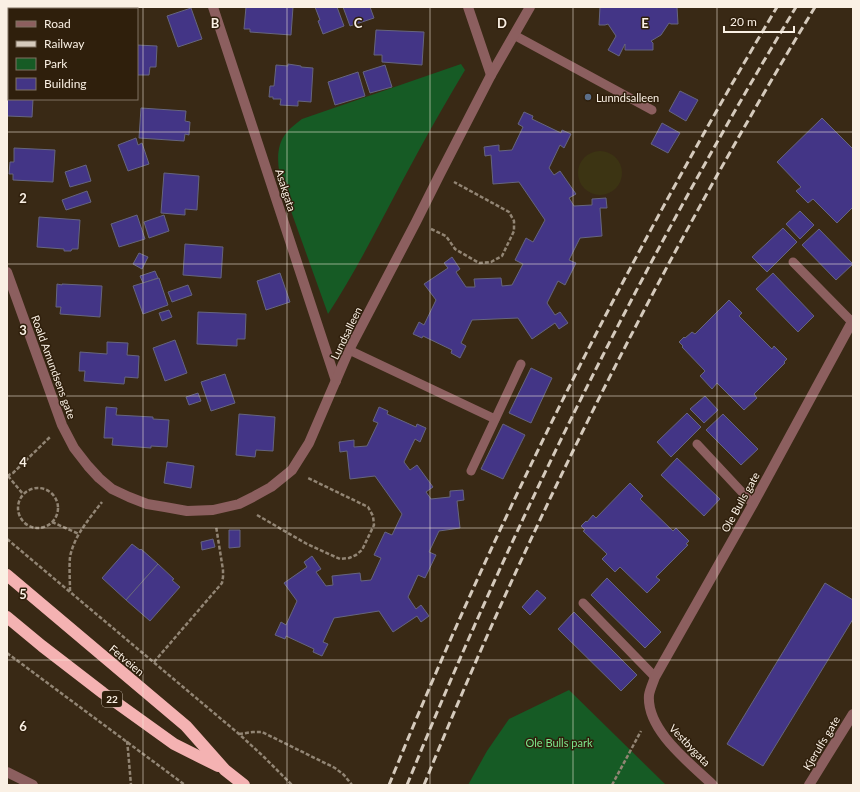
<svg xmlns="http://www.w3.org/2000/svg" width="860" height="792" viewBox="0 0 860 792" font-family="Lato,sans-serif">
	<rect width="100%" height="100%" fill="#392915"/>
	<g fill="#165b25">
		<path d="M461,64L465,70C449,97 433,124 418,152C388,206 362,262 328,314L282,186C278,168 274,147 287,132C291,127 297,123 302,119Z"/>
		<polygon points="569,690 666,785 468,785 487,751 509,719"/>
	</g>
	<circle fill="#3c3413" cx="600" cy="173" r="22"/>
	<g fill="#433586" stroke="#66657e">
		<polygon points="82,7 131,7 131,9 102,9"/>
		<polygon points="246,7 293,7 291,35 250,32 250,29 244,29"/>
		<polygon points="315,7 337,7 344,26 323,34 318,21 320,20"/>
		<polygon points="343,7 370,7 374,18 350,26"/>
		<polygon points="600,7 677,7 678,24 671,24 669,23 661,35 651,41 653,43 653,50 625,50 625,44 619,56 608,50 616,36 608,24 605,25 599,25"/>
		<polygon points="191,8 202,39 178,47 167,16"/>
		<polygon points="7,22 9,23 9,53 7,53"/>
		<polygon points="376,30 424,32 422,65 382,62 382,55 374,55"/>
		<polygon points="137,45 157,46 156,67 150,67 149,75 137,75"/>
		<polygon points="288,64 301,66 301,67 313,68 311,102 298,101 298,106 280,105 281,99 273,99 273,97 269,97 270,86 274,86 276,65 288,66"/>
		<polygon points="385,65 392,87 370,93 363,72"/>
		<polygon points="358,72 365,96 335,105 328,82"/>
		<polygon points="7,86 9,86 9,99 33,99 32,117 7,116"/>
		<polygon points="680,91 698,100 686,121 669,111"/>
		<polygon points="141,108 186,111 185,121 190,122 189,135 185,134 184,141 139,138"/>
		<polygon points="524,112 533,116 532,119 561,133 562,130 571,134 564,148 560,145 549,168 554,175 560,171 576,194 569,198 574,206 592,205 592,199 606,198 607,208 600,208 602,236 580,238 569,260 576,263 565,285 558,281 547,303 555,315 560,312 568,323 559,329 555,323 532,339 518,318 472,320 461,343 466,346 460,358 451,353 452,350 423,336 422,338 413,334 419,322 424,325 436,300 424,284 448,268 444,263 452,257 460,269 456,272 466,287 475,287 474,279 501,278 502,286 512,285 523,264 515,260 526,238 533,242 545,220 519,182 493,184 491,155 485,156 484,147 499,145 499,151 512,150 523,127 518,124"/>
		<polygon points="822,118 853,149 853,207 837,223 813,199 808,203 796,191 801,187 777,162"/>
		<polygon points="662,123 680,133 668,153 651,144"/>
		<polygon points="136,138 138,145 142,143 149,164 128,171 118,145"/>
		<polygon points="14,148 55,150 53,182 13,180 13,174 9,174 10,162 14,162"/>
		<polygon points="86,165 91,181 70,187 65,172"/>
		<polygon points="164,173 199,176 197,210 185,209 185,215 161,213"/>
		<polygon points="87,191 91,202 66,210 62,200"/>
		<polygon points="800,211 814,225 800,239 786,224"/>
		<polygon points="137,215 145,239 119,247 111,224"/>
		<polygon points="164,215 169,231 149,238 144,222"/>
		<polygon points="39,217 80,220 78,249 72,249 71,251 64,251 64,249 37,247"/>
		<polygon points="783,228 797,242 767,272 752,257"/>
		<polygon points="819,229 853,264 836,280 802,245"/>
		<polygon points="185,244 223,247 221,278 183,275"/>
		<polygon points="139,253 148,257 142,269 133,264"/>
		<polygon points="155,271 158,278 143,283 140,276"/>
		<polygon points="280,273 290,302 266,310 257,281"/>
		<polygon points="773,273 814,316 798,332 756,289"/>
		<polygon points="159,278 168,305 143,314 133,286"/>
		<polygon points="57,284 62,285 62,284 102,286 100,317 60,314 61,307 56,307"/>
		<polygon points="188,285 192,295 172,302 168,292"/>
		<polygon points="729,300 742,313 739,316 772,349 774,346 787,359 784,362 785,363 754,394 757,398 744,410 717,383 712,389 700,376 705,371 682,347 683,346 679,342 684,337 685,338 692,332 695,334"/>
		<polygon points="169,310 172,317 162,321 159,313"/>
		<polygon points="198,312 246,314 245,339 237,339 237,346 197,344"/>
		<polygon points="175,340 187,373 165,381 153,348"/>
		<polygon points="107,342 128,343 127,355 139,356 138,378 125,377 124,384 84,381 85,371 79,371 80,352 107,354"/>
		<polygon points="531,368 552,378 531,423 509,413"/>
		<polygon points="225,374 235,403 211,411 201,382"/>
		<polygon points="198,393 201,401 189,405 186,397"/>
		<polygon points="705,396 718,410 704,423 690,409"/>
		<polygon points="106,407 117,408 116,415 153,417 153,419 169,420 167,447 151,446 151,448 112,445 113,438 104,438"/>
		<polygon points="379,407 388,411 387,414 416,427 417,424 426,428 420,442 415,439 404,462 410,470 417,465 433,487 426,492 431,499 450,497 450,491 463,490 464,500 457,501 460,528 439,531 429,552 436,555 425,578 418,575 408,597 416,609 421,605 429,616 421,622 417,616 393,632 379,611 334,618 323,642 328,644 322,656 313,652 314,649 286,636 285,639 275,635 281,622 286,625 297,601 284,583 307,567 304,562 312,556 321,569 316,572 326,586 333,585 332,576 360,573 361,581 371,580 381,558 374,555 385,532 392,535 402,514 375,476 350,479 347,451 340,452 339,442 354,440 354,447 367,446 378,423 373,421"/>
		<polygon points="687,413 701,427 671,457 657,442"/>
		<polygon points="239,414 275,417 273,451 256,450 255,457 236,455"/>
		<polygon points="723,414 758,449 741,465 706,430"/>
		<polygon points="503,424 525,435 503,479 481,469"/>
		<polygon points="677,458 720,499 704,516 661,475"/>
		<polygon points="167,462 194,466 191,488 164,483"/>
		<polygon points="630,483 643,496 640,499 673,531 676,528 689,541 686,544 688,545 656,577 660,580 647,593 620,567 615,572 602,559 607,554 583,531 585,530 581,526 586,521 587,522 593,515 596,518"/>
		<polygon points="229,530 240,530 240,547 229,548"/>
		<polygon points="213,539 215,547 202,550 201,542"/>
		<polygon points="132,544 140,550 141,549 158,564 126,600 102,578"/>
		<polygon points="158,564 174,579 172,580 180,587 150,621 126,600"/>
		<polygon points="607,578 661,632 645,648 591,595"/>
		<polygon points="825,583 853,600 853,619 763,766 727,744"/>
		<polygon points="537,590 546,598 530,615 522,607"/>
		<polygon points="574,612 637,675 621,691 558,629"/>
	</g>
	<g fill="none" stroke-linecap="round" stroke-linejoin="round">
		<g stroke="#928574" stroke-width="2.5" stroke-dasharray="4 2" stroke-linecap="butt">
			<polyline points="431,229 446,236 455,249 479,263 491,262 502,256 514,231 514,221 509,212 454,182"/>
			<polyline points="7,476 13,473 50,437"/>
			<polyline points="8,476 23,494"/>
			<circle cx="38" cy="508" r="20"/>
			<polyline points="257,515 307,544 340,559 349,558 356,555 362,550 374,525 373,516 368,507 308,478"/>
			<polyline points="52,522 79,534"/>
			<polyline points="7,539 239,734 264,757 292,785"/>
			<path d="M70,591C70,580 69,568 70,557C74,536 89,519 102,502"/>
			<polyline points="7,653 185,785"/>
			<polyline points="154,662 222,583 223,577 223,570 216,526"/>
			<polyline points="239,734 253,732 262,732 335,768 344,775 352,785"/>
			<polyline points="127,741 128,750 131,785"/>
			<polyline points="612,785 641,731"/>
		</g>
		<g stroke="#8c5f5f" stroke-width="9">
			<polyline points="514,35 652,110"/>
			<polyline points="793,262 852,322"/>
			<polyline points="349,350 495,419"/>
			<polyline points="697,444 753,504"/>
			<polyline points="471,471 521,364"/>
			<polyline points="583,603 655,677"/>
		</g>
		<g stroke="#8c5f5f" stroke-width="10">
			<polyline points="213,7 336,381"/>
			<polyline points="468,7 491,75"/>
			<polyline points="7,272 62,425 74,448 88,466 99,478 112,489 129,497 147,504 165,507 187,511 213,510 239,504 253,497 271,487 292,470 309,443 349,350 416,222 440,174 491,75 530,7"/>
			<polyline points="7,772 33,785"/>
			<path d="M713,785C690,763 646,730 649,695C650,689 653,683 655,677L753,504L853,320"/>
			<polyline points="809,785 853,714"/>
		</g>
		<g stroke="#f4b2b2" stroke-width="12">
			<polyline points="7,575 186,726 225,770 244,785"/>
			<polyline points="7,617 42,646 103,693 174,744 218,766"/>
		</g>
		<g stroke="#d5cabc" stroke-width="3" stroke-dasharray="8 4" stroke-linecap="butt">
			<path d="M389,785C498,516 629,256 777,7"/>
			<path d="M407,785C516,516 646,256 796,7"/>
			<path d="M424,785C533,516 665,255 815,7"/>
		</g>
	</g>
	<path fill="none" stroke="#faf0e4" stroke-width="1" stroke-opacity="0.55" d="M143,7V785M287,7V785M430,7V785M573,7V785M717,7V785M7,132H853M7,264H853M7,396H853M7,528H853M7,660H853"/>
	<circle fill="#5c6f8a" stroke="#2f1f0c" stroke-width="1.5" cx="588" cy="97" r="4"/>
	<g text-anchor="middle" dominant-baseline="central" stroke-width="3" stroke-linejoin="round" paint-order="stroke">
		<rect fill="#2f1f0c" stroke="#bdb1a3" stroke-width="1" x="102" y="691" width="20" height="16" rx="3"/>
		<g font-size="10" font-weight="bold" fill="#faf0e4">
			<text x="112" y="699">22</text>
		</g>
		<g font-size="11" fill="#faf0e4" stroke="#2f1f0c" text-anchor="start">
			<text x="596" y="97">Lunndsalleen</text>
		</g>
		<g font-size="11" fill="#faf0e4" stroke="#2f1f0c">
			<text transform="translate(286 190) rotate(72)">Asakgata</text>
			<text transform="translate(346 333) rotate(-64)">Lundsalleen</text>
			<text transform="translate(54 367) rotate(70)">Roald Amundsens gate</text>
			<text transform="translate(740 502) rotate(-61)">Ole Bulls gate</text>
			<text transform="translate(127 660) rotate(40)">Fetveien</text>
			<text transform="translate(821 743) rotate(-59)">Kjerulfs gate</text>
			<text transform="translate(690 745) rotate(46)">Vestbygata</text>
		</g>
		<g font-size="11" fill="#7de78c" stroke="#2f1f0c">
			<text x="559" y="742">Ole Bulls park</text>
		</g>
	</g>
	<g font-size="13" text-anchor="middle" font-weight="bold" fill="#faf0e4" stroke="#2f1f0c" stroke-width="3" stroke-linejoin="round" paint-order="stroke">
		<text x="215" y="28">B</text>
		<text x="358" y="28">C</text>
		<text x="502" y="28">D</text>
		<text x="645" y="28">E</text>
		<text x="23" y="203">2</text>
		<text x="23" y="335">3</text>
		<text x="23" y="467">4</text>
		<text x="23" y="599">5</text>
		<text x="23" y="731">6</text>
	</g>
	<rect width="860" height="792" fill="none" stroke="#faf0e4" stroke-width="16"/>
	<rect x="8" y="8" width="130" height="92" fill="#2f1f0c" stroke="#807362"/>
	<rect x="16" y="21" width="20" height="6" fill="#8c5f5f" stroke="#807362"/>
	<text x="44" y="28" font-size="12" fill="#faf0e4">Road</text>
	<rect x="16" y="41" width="20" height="6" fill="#d5cabc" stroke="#807362"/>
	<text x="44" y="48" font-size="12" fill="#faf0e4">Railway</text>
	<rect x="16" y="58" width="20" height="12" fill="#165b25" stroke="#807362"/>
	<text x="44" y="68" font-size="12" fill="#faf0e4">Park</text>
	<rect x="16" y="78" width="20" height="12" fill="#433586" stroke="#807362"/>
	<text x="44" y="88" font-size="12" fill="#faf0e4">Building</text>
	<path d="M724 26v6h70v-6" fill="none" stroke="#faf0e4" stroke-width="2"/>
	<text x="730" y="26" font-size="12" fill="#faf0e4" stroke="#2f1f0c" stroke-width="3" paint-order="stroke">20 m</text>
</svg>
